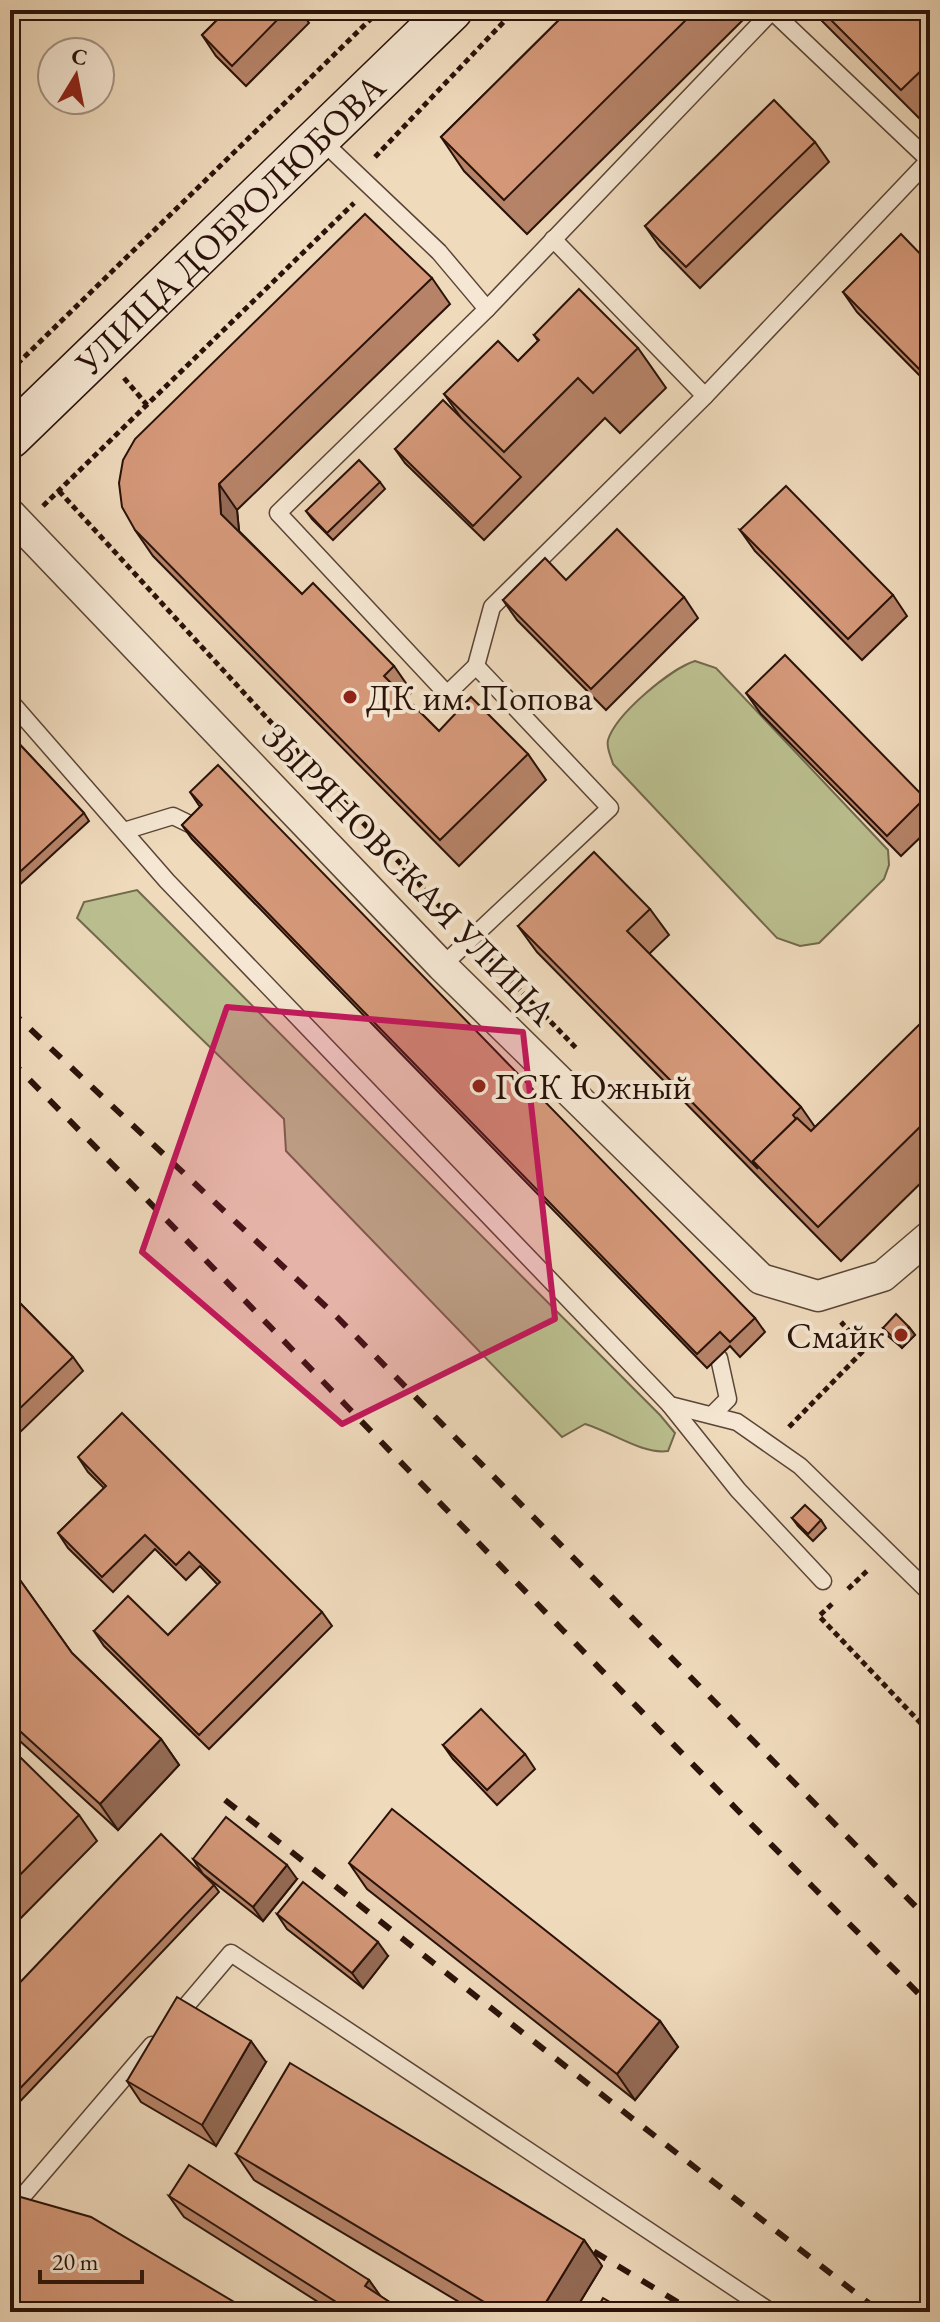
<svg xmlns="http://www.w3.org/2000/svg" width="940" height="2322" viewBox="0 0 940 2322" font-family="'EB Garamond',serif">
	<rect width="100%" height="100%" fill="#efdabc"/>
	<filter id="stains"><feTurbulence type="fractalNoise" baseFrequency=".0025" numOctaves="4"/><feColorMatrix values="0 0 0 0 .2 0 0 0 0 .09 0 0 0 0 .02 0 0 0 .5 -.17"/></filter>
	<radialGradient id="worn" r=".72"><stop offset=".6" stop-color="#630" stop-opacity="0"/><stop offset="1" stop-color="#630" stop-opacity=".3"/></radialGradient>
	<g fill="#bbbf8f" stroke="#72684c" stroke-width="2">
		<path d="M695,661L716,668L888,850L889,865L884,879L819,943L800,946L777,938L613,764C611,756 606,748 608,740C616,714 670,669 695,661Z"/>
		<path d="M137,890L660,1415L675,1433L668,1451C643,1455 612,1432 585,1424L562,1437L286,1151L284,1119L77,918L84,902Z"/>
	</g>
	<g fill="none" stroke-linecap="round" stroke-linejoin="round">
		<g stroke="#5b4436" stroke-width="19">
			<g id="lane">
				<polyline points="320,139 439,252 487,309"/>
				<polyline points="705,396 930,159"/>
				<polyline points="476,666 492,607 705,396 553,239"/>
				<polyline points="10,701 167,881 670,1405 737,1422 800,1466 930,1593"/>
				<polyline points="124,831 173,816 202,830"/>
				<polyline points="442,966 610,808 476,666 447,694 278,513 487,309 772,11 929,160"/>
				<polyline points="670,1405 738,1490 823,1581"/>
				<polyline points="712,1415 728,1399 719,1358"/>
				<polyline points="175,2019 231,1953 771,2312"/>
				<polyline points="10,2211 152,2045"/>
			</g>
		</g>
		<g stroke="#5b4436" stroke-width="33">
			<polyline id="street" points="10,514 442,966 761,1279 818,1296 883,1276 930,1236"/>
		</g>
		<g stroke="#2a1209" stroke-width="45">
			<g id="secondary">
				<path id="s1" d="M10,437L451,10"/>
			</g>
		</g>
		<g stroke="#2a1209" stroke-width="5" stroke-dasharray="6 4" stroke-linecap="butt">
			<polyline points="375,157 515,10"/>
			<polyline points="10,371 380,10"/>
			<polyline points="124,378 147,405"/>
			<polyline points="59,491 453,921"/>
			<polyline points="43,506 354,203"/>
			<polyline points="488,957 578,1050"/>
			<polyline points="789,1427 865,1349 841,1322"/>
			<polyline points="848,1589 869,1569"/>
			<polyline points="832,1604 819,1616 930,1733"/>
		</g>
		<use href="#lane" stroke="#f5e7d3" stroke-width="16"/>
		<use href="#street" stroke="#f5e7d3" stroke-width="30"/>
		<use href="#secondary" stroke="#f5e7d3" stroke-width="42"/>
		<g stroke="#2a1209" stroke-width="6" stroke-dasharray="14 14" stroke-linecap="butt">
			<polyline points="10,1010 337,1317 930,1921"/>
			<path d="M10,1060C319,1373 619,1694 930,2005"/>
			<polyline points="225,1800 880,2312"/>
			<polyline points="570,2237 694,2312"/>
		</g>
	</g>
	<g fill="#b68368" stroke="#2a1209" stroke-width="2">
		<polygon points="227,10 300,10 309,23 246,86 216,56 202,35"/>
		<polygon points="569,10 753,10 527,234 464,171 441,137"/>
		<polygon points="811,10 927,10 930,13 930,119 925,124"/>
		<polygon points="815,142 829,162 700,288 660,247 645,226"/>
		<polygon points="930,264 930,386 857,312 843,292"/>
		<polygon points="432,278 450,304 237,510 239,531 302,594 394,666 412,692 406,698 439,731 528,754 546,780 459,866 153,556 135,530"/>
		<polygon points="534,335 638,348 666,388 620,433 605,418 484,540 405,463 395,449 462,419 444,394 518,361 538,341"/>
		<polygon points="380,482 385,489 333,540 312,519 306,511"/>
		<polygon points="740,530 893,595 907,616 862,660 755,551"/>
		<polygon points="566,580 684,597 698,618 606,710 517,620 503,600"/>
		<polygon points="746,693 925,798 930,804 930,828 901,856 761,714"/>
		<polygon points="10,734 84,813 89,821 15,889 10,883"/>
		<polygon points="190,792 755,1318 765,1332 740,1357 730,1346 707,1368 192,839 182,825 200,807"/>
		<polygon points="650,909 669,935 649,954 801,1107 815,1127 930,1020 930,1174 841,1261 537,952 518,926"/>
		<polygon points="10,1293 73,1357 83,1371 10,1442"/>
		<polygon points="909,1327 915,1335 902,1348 888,1336 883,1328"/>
		<polygon points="78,1457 322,1612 332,1626 209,1749 104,1646 94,1631 168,1635 218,1585 200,1566 186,1580 155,1549 113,1592 68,1548 58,1533 104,1488 88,1472"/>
		<polygon points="792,1518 821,1520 826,1528 813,1541 798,1526"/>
		<polygon points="10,1566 72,1653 161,1739 179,1765 118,1830 10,1732"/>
		<polygon points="443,1745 525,1754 535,1769 497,1805 453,1759"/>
		<polygon points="10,1767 79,1815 97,1841 10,1929"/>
		<polygon points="193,1859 297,1879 263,1921 203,1874"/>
		<polygon points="349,1863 660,2021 678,2047 635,2100 367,1889"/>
		<polygon points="214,1885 219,1892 10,2112 10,1993"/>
		<polygon points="277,1914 388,1956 363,1988 287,1929"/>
		<polygon points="266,2062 216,2146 141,2102 127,2081"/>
		<polygon points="236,2154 584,2240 602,2266 574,2312 476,2312 254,2180"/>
		<polygon points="10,2194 251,2312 10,2312"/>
		<polygon points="169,2196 369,2280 380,2296 405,2312 334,2312 184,2217"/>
	</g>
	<g fill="#946a55" stroke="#2a1209" stroke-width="2">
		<polygon points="219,484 237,510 240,540 221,514"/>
		<polygon points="909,1327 915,1335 902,1348 897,1341"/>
		<polygon points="161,1739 179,1765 118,1830 100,1804"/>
		<polygon points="287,1865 297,1879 263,1921 253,1907"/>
		<polygon points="378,1942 388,1956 363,1988 352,1973"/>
		<polygon points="660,2021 678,2047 635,2100 617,2074"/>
		<polygon points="251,2041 266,2062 216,2146 202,2125"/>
		<polygon points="584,2240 602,2266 574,2312 540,2312"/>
		<polygon points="369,2280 384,2301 365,2286"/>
	</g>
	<g fill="#d49879" stroke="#2a1209" stroke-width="2">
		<polygon points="227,10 287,10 232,66 202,35"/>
		<polygon points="569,10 696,10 504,200 441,137"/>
		<polygon points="821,10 927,10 930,13 930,62 901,90"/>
		<polygon points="774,100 815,142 686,267 645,226"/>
		<polygon points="365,214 432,278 219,484 221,514 302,594 313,583 394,666 384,676 439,731 471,697 528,754 440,840 135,530 122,507 119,483 123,460 135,439"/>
		<polygon points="901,234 930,264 929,379 843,292"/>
		<polygon points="579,289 638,348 593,393 578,378 504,452 444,394 498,341 518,361 539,340 534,335"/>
		<polygon points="443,400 521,477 473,526 395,449"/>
		<polygon points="359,460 380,482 327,533 306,511"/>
		<polygon points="786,486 893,595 848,639 740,530"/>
		<polygon points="617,529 684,597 591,689 503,600 545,558 566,580"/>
		<polygon points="785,655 925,798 887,836 746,693"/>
		<polygon points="10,734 84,813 10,881"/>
		<polygon points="218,765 755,1318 730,1342 720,1332 697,1354 182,825 202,805 190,792"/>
		<polygon points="594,852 650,909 627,931 801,1107 793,1115 796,1119 753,1161 758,1169 518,926"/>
		<polygon points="927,1017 930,1020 930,1117 818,1227 753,1161 797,1118 811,1131"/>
		<polygon points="10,1293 73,1357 10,1418"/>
		<polygon points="896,1314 909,1327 897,1341 883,1328"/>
		<polygon points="122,1413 322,1612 199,1735 94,1631 128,1596 168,1635 220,1582 189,1552 176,1565 145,1535 102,1577 58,1533 106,1486 78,1457"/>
		<polygon points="805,1505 821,1520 808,1534 792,1518"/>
		<polygon points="10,1566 72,1653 161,1739 100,1804 10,1722"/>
		<polygon points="481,1709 525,1754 487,1790 443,1745"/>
		<polygon points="20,1757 79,1815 10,1885 10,1767"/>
		<polygon points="392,1809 660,2021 617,2074 349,1863"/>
		<polygon points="226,1817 287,1865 253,1907 193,1859"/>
		<polygon points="161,1834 214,1885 10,2099 10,1993"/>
		<polygon points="303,1882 378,1942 352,1973 277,1914"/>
		<polygon points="177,1997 251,2041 202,2125 127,2081"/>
		<polygon points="290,2063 584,2240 540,2312 501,2312 236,2154"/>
		<polygon points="189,2165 369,2280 365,2286 405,2312 352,2312 169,2196"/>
		<polygon points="10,2194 91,2217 251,2312 20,2312 10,2306"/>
		<polygon points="603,2298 627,2312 595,2312"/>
		<polygon points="559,2306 568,2312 556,2312"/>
	</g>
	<path fill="#c2185b" fill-opacity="0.2" stroke="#c2185b" stroke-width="6" stroke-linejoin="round" d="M227,1007L523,1032L555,1319L342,1424L142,1252Z"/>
	<g fill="#8f2418" stroke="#f5e7d3" stroke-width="3">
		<circle cx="350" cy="697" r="8"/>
		<circle cx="479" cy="1086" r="8"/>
		<circle cx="901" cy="1335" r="8"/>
	</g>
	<g text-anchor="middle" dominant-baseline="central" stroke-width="8" stroke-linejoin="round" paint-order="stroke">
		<g font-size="36" fill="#2a1209" stroke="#f5e7d3">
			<text stroke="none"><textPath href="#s1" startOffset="306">УЛИЦА ДОБРОЛЮБОВА</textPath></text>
			<text transform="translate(409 874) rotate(46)">ЗЫРЯНОВСКАЯ УЛИЦА</text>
		</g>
		<g font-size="36" fill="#2a1209" stroke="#f5e7d3" text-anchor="start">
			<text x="366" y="697">ДК им. Попова</text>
			<text x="495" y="1086">ГСК Южный</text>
			<text x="885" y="1335" text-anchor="end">Смайк</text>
		</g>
	</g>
	<rect width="940" height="2322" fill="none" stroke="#efdabc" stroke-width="40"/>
	<rect x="12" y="12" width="916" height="2298" fill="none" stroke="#2a1209" stroke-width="4"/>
	<rect x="20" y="20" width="900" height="2282" fill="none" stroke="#2a1209" stroke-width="2"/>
	<g transform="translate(76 76) rotate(10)"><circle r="38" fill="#f5e7d3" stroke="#a49282" stroke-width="2"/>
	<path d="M0-6L14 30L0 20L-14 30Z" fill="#8f2418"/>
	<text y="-12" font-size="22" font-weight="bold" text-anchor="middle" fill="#2a1209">С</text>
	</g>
	<path d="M40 2270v12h102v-12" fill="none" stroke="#2a1209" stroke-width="4"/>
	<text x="52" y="2270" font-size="24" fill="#2a1209" stroke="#f5e7d3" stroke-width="6" paint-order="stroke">20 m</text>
	<rect width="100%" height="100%" filter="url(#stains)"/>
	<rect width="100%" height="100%" fill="url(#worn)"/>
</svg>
